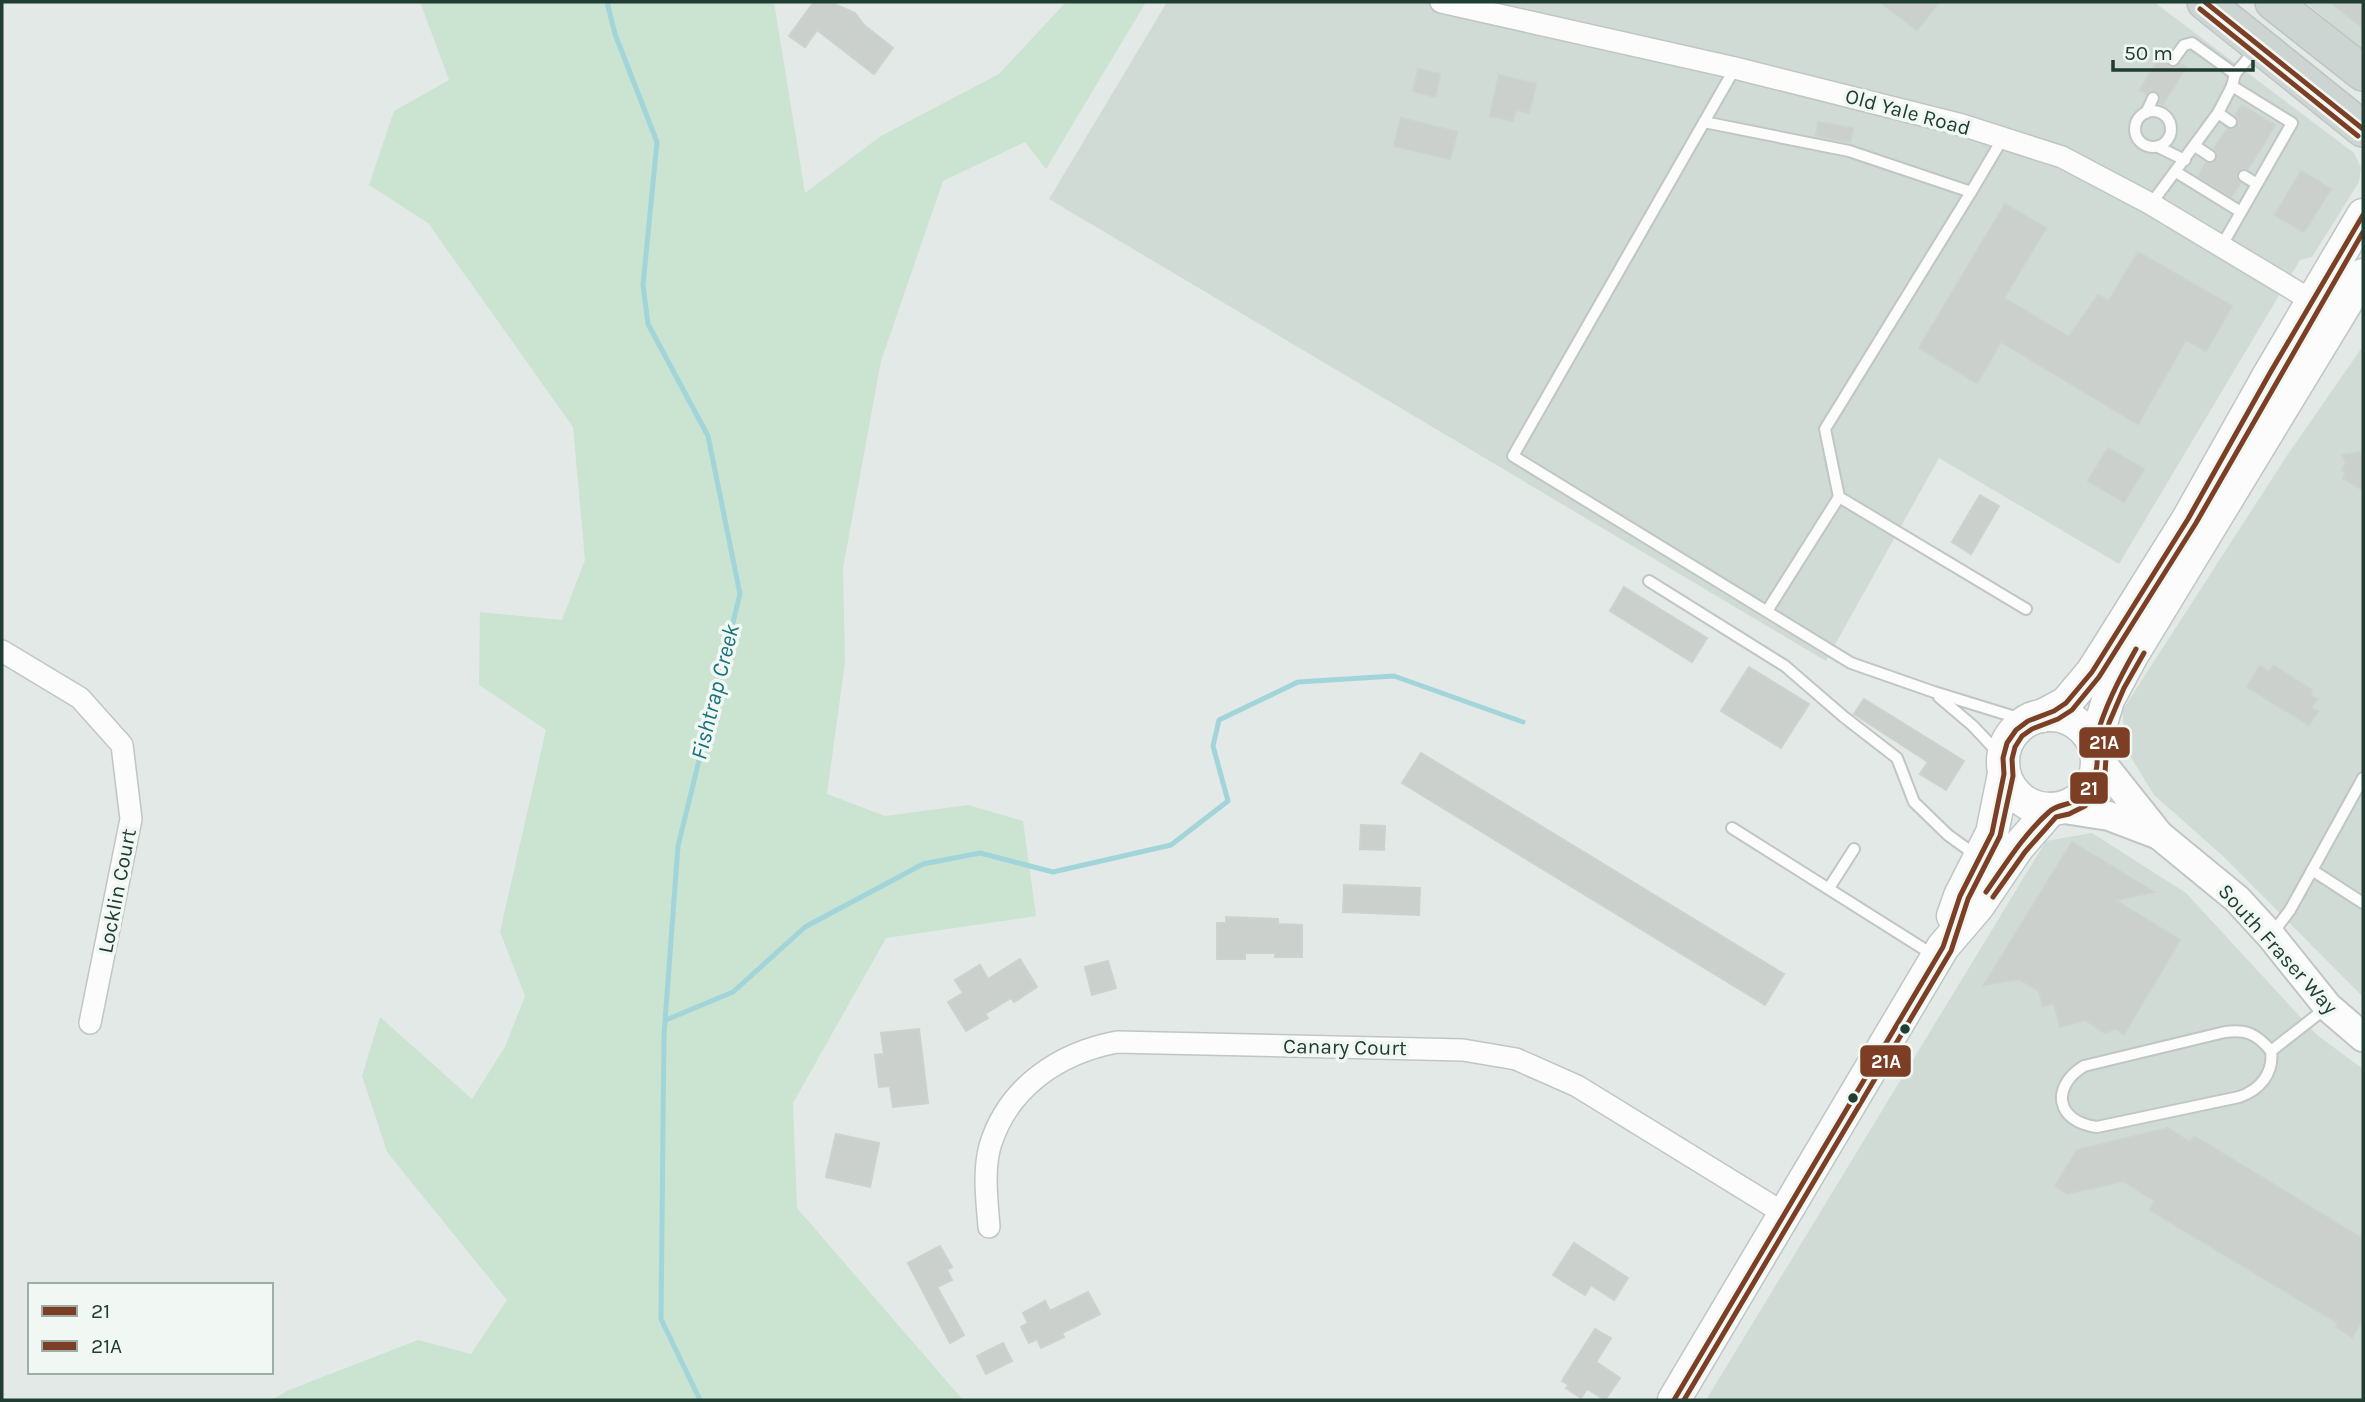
<svg xmlns="http://www.w3.org/2000/svg" width="2365" height="1402" viewBox="0 0 2365 1402" font-family="Karla,sans-serif">
	<rect width="100%" height="100%" fill="#e3e9e6"/>
	<g fill="#d0dbd6">
		<polygon points="1167,2 2154,2 2354,153 2361,168 2359,182 2312,257 2300,260 2119,564 1939,458 1826,661 1049,199"/>
		<polygon points="2305,2 2363,2 2363,50"/>
		<polygon points="2363,346 2363,997 2224,857 2154,795 2127,751 2122,711 2286,457"/>
		<polygon points="2092,833 2186,893 2317,1035 2363,1069 2363,1400 1706,1400 2046,841"/>
	</g>
	<polygon fill="#cbe3d1" points="420,2 774,2 805,193 881,136 999,74 1066,2 1146,2 1046,169 1025,142 943,181 881,361 843,568 845,662 827,794 885,816 968,805 1023,821 1036,916 886,938 793,1103 797,1208 963,1400 271,1400 289,1390 418,1340 471,1354 507,1300 387,1152 362,1076 380,1017 472,1099 505,1047 525,996 500,932 546,730 479,685 480,612 562,620 585,560 573,427 428,223 369,185 394,111 449,80"/>
	<g fill="none" stroke-linecap="round" stroke-linejoin="round">
		<g stroke="#a2d5d9" stroke-width="5">
			<polyline points="607,2 615,34 657,142 643,285 648,324 708,436 740,594 678,846 664,1035 661,1319 700,1400"/>
			<polyline points="666,1020 733,992 805,927 923,864 980,853 1053,872 1171,845 1228,801 1213,746 1219,720 1298,682 1394,676 1523,722"/>
		</g>
	</g>
	<g fill="#cbd0cd" stroke="#ccd2cf" stroke-width="2">
		<polygon points="814,2 830,2 855,13 864,25 893,48 874,74 817,30 805,47 789,36"/>
		<polygon points="1880,2 1939,2 1917,30"/>
		<polygon points="2330,2 2363,2 2363,28"/>
		<polygon points="2162,53 2167,55 2166,63 2169,67 2176,67 2180,64 2186,67 2163,104 2160,102 2161,97 2157,91 2152,90 2146,94 2140,90"/>
		<polygon points="1418,69 1440,74 1435,97 1413,91"/>
		<polygon points="1499,75 1536,84 1529,113 1516,110 1513,121 1490,116"/>
		<polygon points="2242,105 2275,125 2248,169 2241,169 2237,172 2237,179 2240,183 2231,197 2198,176 2206,163 2213,163 2217,160 2217,153 2214,149 2227,129 2234,129 2238,126 2238,119 2235,115"/>
		<polygon points="1401,118 1457,132 1450,159 1394,146"/>
		<polygon points="1818,122 1853,128 1850,142 1816,136"/>
		<polygon points="2301,171 2331,189 2304,232 2275,215"/>
		<polygon points="2005,204 2046,228 2004,298 2069,337 2098,295 2109,301 2138,252 2232,306 2206,351 2186,340 2138,424 2001,342 1977,383 1919,348"/>
		<polygon points="2108,448 2144,469 2124,502 2088,481"/>
		<polygon points="2363,452 2363,490 2343,478 2346,472 2342,470 2346,463 2342,455"/>
		<polygon points="1980,495 1999,506 1971,554 1952,542"/>
		<polygon points="1624,587 1707,638 1692,662 1610,611"/>
		<polygon points="2260,666 2269,672 2274,666 2312,690 2309,695 2317,699 2311,708 2318,711 2309,725 2247,687"/>
		<polygon points="1749,667 1809,704 1781,748 1721,711"/>
		<polygon points="1864,699 1964,761 1946,790 1920,774 1928,762 1854,714"/>
		<polygon points="1421,753 1784,974 1765,1005 1402,783"/>
		<polygon points="1361,825 1385,826 1384,850 1360,849"/>
		<polygon points="2072,842 2154,892 2115,900 2180,940 2124,1034 2115,1029 2105,1033 2085,1020 2060,1027 2054,1003 2043,1006 2039,991 2019,979 1984,985"/>
		<polygon points="1344,885 1420,888 1419,915 1343,912"/>
		<polygon points="1226,917 1278,919 1278,924 1302,925 1302,957 1275,957 1276,953 1245,953 1245,959 1217,959 1217,923 1226,923"/>
		<polygon points="1020,959 1037,987 1014,1002 1011,998 985,1014 988,1018 966,1031 948,1002 963,993 955,980 980,965 988,979"/>
		<polygon points="1108,961 1116,988 1092,995 1085,967"/>
		<polygon points="919,1029 928,1103 893,1107 890,1086 879,1087 875,1055 884,1054 881,1033"/>
		<polygon points="2168,1128 2190,1142 2194,1136 2363,1239 2363,1319 2352,1337 2336,1327 2338,1323 2150,1210 2155,1201 2123,1181 2067,1194 2055,1186 2077,1150"/>
		<polygon points="836,1134 879,1143 870,1187 826,1177"/>
		<polygon points="1574,1243 1628,1278 1614,1300 1591,1285 1585,1295 1553,1275"/>
		<polygon points="940,1246 952,1267 947,1270 952,1280 937,1287 964,1335 950,1343 908,1263"/>
		<polygon points="1088,1292 1100,1314 1062,1333 1064,1337 1041,1348 1037,1339 1029,1343 1021,1327 1028,1323 1023,1313 1045,1301 1050,1311"/>
		<polygon points="1595,1329 1611,1338 1596,1362 1620,1378 1605,1400 1587,1389 1581,1398 1566,1388 1569,1385 1562,1381"/>
		<polygon points="1003,1343 1012,1361 986,1374 977,1356"/>
	</g>
	<g fill="none" stroke-linecap="round" stroke-linejoin="round">
		<g stroke="#c0c6c3" stroke-width="14">
			<g id="service">
				<polyline points="2173,60 2184,45 2192,43 2235,74"/>
				<polyline points="1735,68 1513,456 1851,663 1934,692 2028,721"/>
				<circle cx="2153" cy="129" r="18"/>
				<polyline points="2146,113 2153,98"/>
				<polyline points="2218,113 2231,122"/>
				<polyline points="1704,122 1849,151 1971,192 1825,429 1839,497 2026,609"/>
				<polyline points="2195,146 2210,156"/>
				<polyline points="2158,147 2185,160"/>
				<polyline points="2176,172 2241,212"/>
				<polyline points="2244,176 2257,184"/>
				<polyline points="1971,192 2003,138"/>
				<polyline points="2151,204 2218,113 2232,86 2235,74 2255,50"/>
				<polyline points="2221,247 2292,123 2232,86"/>
				<polyline points="1649,581 1785,666 1844,717 1897,758 1914,802 1948,835 1977,856"/>
				<polyline points="1767,611 1839,497"/>
				<polyline points="1939,697 1973,726 2003,758"/>
				<polyline points="1732,828 1935,956"/>
				<polyline points="2312,870 2363,903"/>
				<polyline points="1829,888 1854,849"/>
				<polyline points="2272,934 2290,910 2363,778"/>
				<path d="M2271,1051C2257,1034 2246,1029 2225,1032L2084,1066C2050,1087 2056,1122 2097,1127L2239,1097C2260,1090 2274,1073 2271,1051L2326,1008"/>
			</g>
		</g>
		<g stroke="#c0c6c3" stroke-width="24">
			<g id="minor">
				<polyline points="1441,2 1735,68 1962,125 2062,157 2151,204 2324,308"/>
				<polyline points="2,651 80,698 122,745 131,819 90,1023"/>
				<path d="M989,1227C987,1200 983,1172 990,1146C1008,1087 1059,1053 1117,1042L1463,1050L1516,1059L1577,1086L1785,1214"/>
			</g>
		</g>
		<g stroke="#c0c6c3" stroke-width="32">
			<g id="tertiary">
				<polyline points="2097,757 2159,835 2237,899 2271,936 2328,1007 2363,1037"/>
				<polyline points="2058,808 2109,816 2159,835"/>
			</g>
		</g>
		<g stroke="#bec7c3" stroke-width="35">
			<g id="secondary">
				<circle cx="2050" cy="762" r="47"/>
				<polyline points="2042,716 2066,703 2092,672 2108,647 2188,519 2270,373 2363,215"/>
				<polyline points="2094,747 2108,700 2131,657 2363,275"/>
				<polyline points="1953,916 1960,896 1992,833 2004,774"/>
				<polyline points="1674,1400 1943,947 1978,906 2018,847 2051,809"/>
			</g>
		</g>
		<g stroke="#bbc5c2" stroke-width="38">
			<g id="primary">
				<polyline points="2205,2 2363,129"/>
				<polyline points="2273,2 2363,73"/>
			</g>
		</g>
		<use href="#service" stroke="#fbfcfb" stroke-width="10"/>
		<use href="#minor" stroke="#fbfcfb" stroke-width="21"/>
		<use href="#tertiary" stroke="#fbfcfb" stroke-width="28"/>
		<use href="#secondary" stroke="#fbfcfb" stroke-width="32"/>
		<use href="#primary" stroke="#cdd5d2" stroke-width="35"/>
		<g stroke="#f1f8f4" stroke-width="10">
			<g id="bus-1">
				<polyline points="2205,2 2363,129"/>
				<path d="M1986,892C2005,865 2024,834 2049,812C2060,801 2075,809 2089,788C2094,780 2098,768 2097,758C2096,751 2094,749 2095,742C2104,708 2119,679 2136,649"/>
				<polyline points="1674,1400 1943,947 1960,896 1992,833 2004,774 2003,758 2007,743 2016,730 2028,721 2054,711 2066,703 2092,672 2188,519 2270,373 2363,215"/>
			</g>
		</g>
		<g stroke="#f1f8f4" stroke-width="10">
			<g id="bus-2">
				<polyline points="2200,9 2358,136"/>
				<polyline points="1993,897 2025,852 2056,817 2069,814 2085,806 2097,792 2105,773 2106,757 2103,747 2109,723 2124,688 2144,653"/>
				<polyline points="1684,1400 1951,951 1968,899 2000,836 2013,776 2012,759 2015,747 2022,736 2032,729 2058,719 2072,710 2099,677 2196,523 2363,232"/>
			</g>
		</g>
		<use href="#bus-1" stroke="#7c3f25" stroke-width="5"/>
		<use href="#bus-2" stroke="#7c3f25" stroke-width="5"/>
	</g>
	<g fill="#203d33" stroke="#f1f8f4" stroke-width="2.5">
		<circle cx="1905" cy="1029" r="6"/>
		<circle cx="1853" cy="1098" r="6"/>
	</g>
	<g text-anchor="middle" dominant-baseline="central" stroke-width="7" stroke-linejoin="round" paint-order="stroke">
		<g font-size="21" fill="#203d33" stroke="#f1f8f4">
			<text transform="translate(1908 112) rotate(15)">Old Yale Road</text>
			<text transform="translate(117 891) rotate(-79)">Locklin Court</text>
			<text transform="translate(2278 949) rotate(48)">South Fraser Way</text>
			<text transform="translate(1345 1047) rotate(1)">Canary Court</text>
		</g>
		<g font-size="23" font-style="italic" fill="#18727b" stroke="#f1f8f4">
			<text transform="translate(715 692) rotate(-76)">Fishtrap Creek</text>
		</g>
	</g>
	<g stroke="#f1f8f4" stroke-width="2.5">
		<rect x="2078" y="726" width="53" height="33" rx="7" fill="#7c3f25"/>
		<rect x="2069" y="771" width="40" height="34" rx="7" fill="#7c3f25"/>
		<rect x="1859" y="1044" width="53" height="34" rx="7" fill="#7c3f25"/>
	</g>
	<g font-size="19" text-anchor="middle" font-weight="bold" fill="#fff">
		<text x="2104" y="749">21A</text>
		<text x="2089" y="795">21</text>
		<text x="1886" y="1068">21A</text>
	</g>
	<rect width="2365" height="1402" fill="none" stroke="#203d33" stroke-width="7"/>
	<rect x="28" y="1283" width="245" height="91" fill="#f1f8f4" stroke="#9dada7" stroke-width="2"/>
	<rect x="42" y="1306" width="35" height="10" fill="#7c3f25" stroke="#9dada7" stroke-width="2"/>
	<text x="91" y="1318" font-size="21" fill="#203d33">21</text>
	<rect x="42" y="1341" width="35" height="10" fill="#7c3f25" stroke="#9dada7" stroke-width="2"/>
	<text x="91" y="1353" font-size="21" fill="#203d33">21A</text>
	<path d="M2113 60v10h140v-10" fill="none" stroke="#203d33" stroke-width="3.5"/>
	<text x="2124" y="60" font-size="21" fill="#203d33" stroke="#f1f8f4" stroke-width="5" paint-order="stroke">50 m</text>
</svg>
